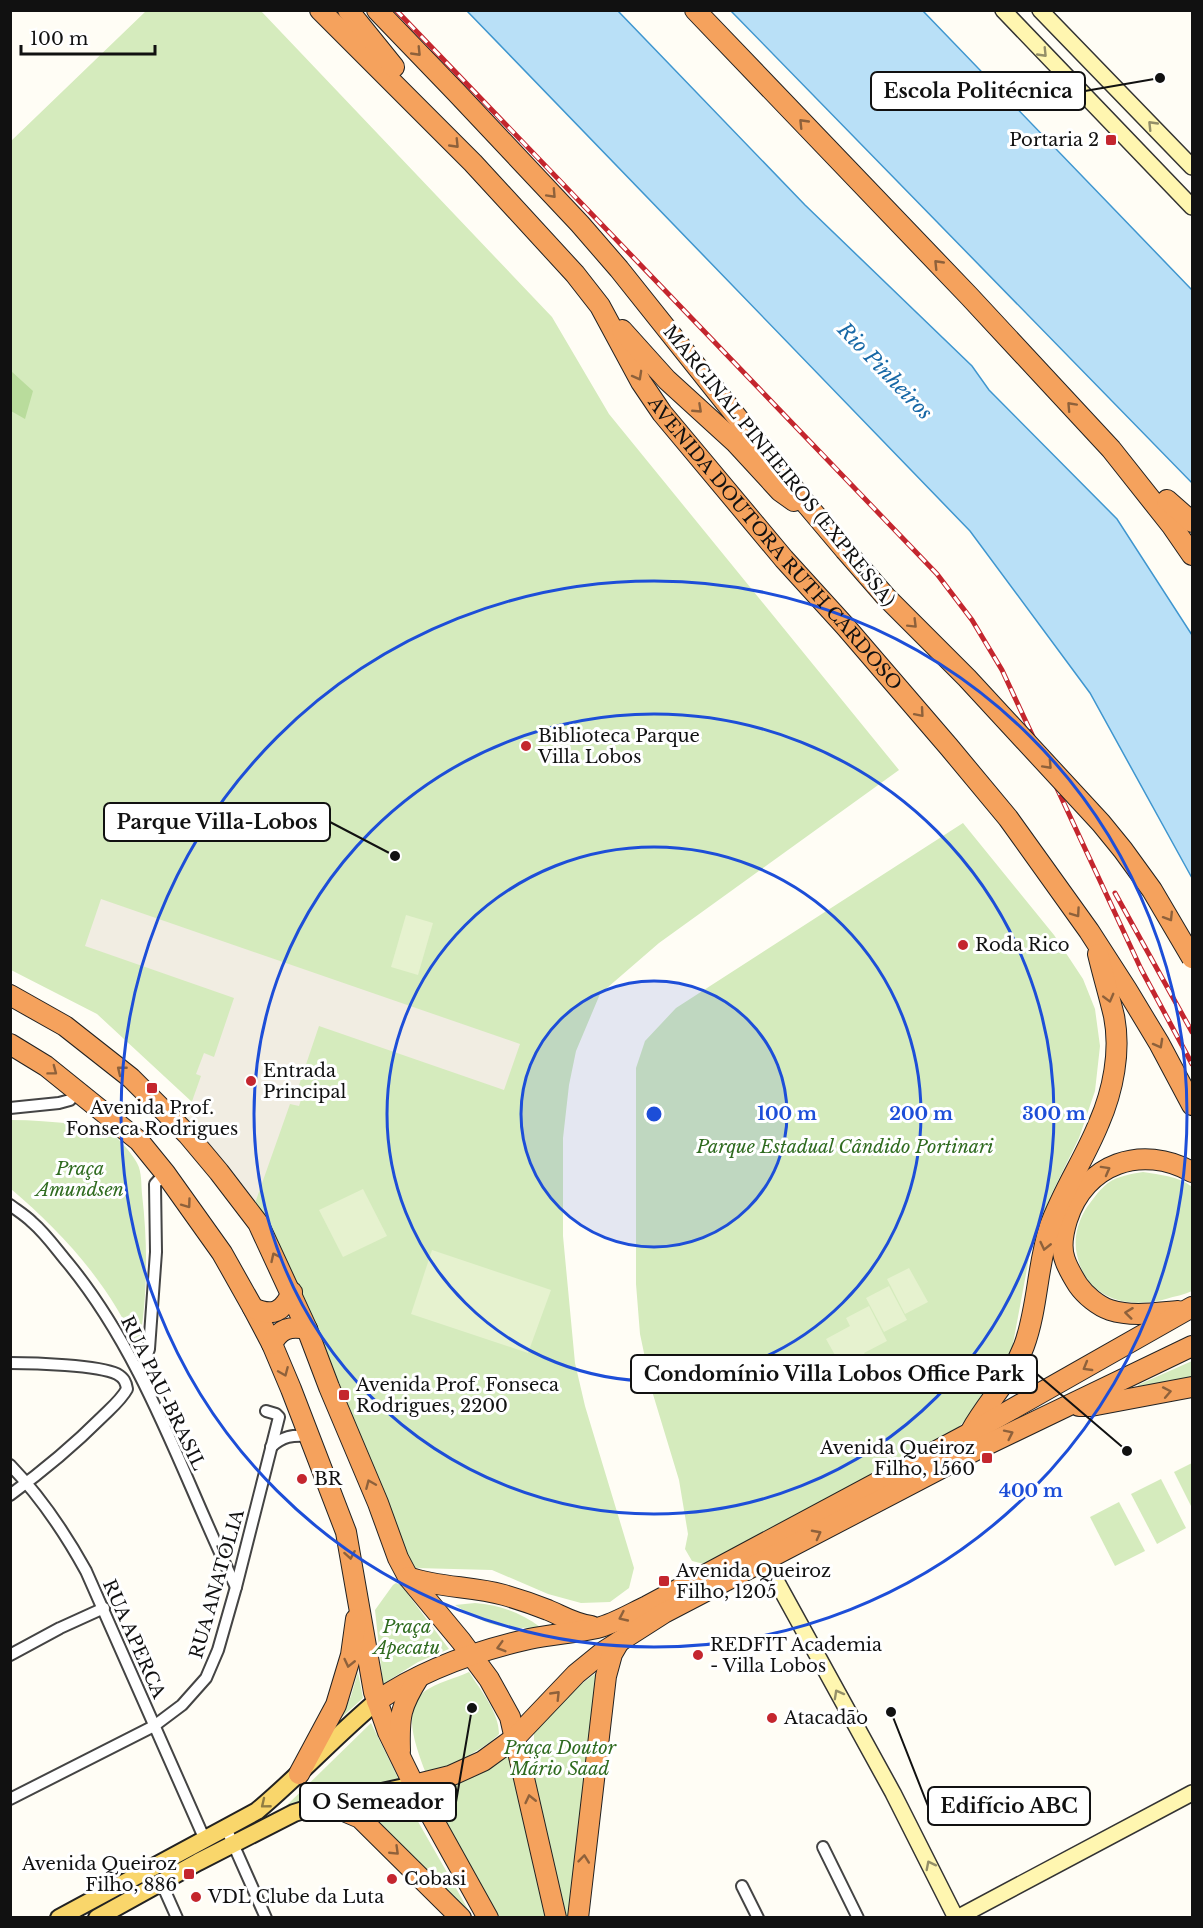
<svg xmlns="http://www.w3.org/2000/svg" width="1203" height="1928" viewBox="0 0 1203 1928" font-family="'Libre Baskerville',serif">
	<rect width="100%" height="100%" fill="#fffdf5"/>
	<g fill="#d5ebbd">
		<polygon points="146,11 261,11 552,317 609,414 899,770 659,943 600,994 576,1051 569,1085 563,1138 563,1236 575,1363 585,1406 634,1568 629,1588 610,1602 581,1603 548,1594 492,1570 415,1568 400,1552 300,1302 184,1124 192,1102 97,1014 11,970 10,142"/>
		<polygon points="963,823 1054,935 1083,979 1095,1009 1100,1046 1095,1091 1079,1138 1050,1197 1031,1247 1012,1349 1000,1378 982,1402 955,1431 704,1564 692,1561 685,1549 688,1534 679,1480 652,1391 640,1334 636,1284 636,1068 645,1041 676,1008"/>
		<path d="M11,1120C32,1120 53,1122 75,1124C83,1125 94,1124 102,1127C115,1134 130,1150 137,1163C142,1172 141,1184 142,1194C148,1245 148,1299 138,1350C112,1287 62,1232 11,1189Z"/>
		<path d="M1143,1172C1160,1175 1179,1176 1192,1187V1291C1184,1295 1175,1296 1166,1299C1127,1310 1086,1298 1077,1255C1073,1238 1078,1221 1087,1207C1093,1199 1100,1189 1108,1183C1118,1176 1131,1174 1143,1172Z"/>
		<polygon points="1192,1361 1192,1378 1139,1388 1138,1385"/>
		<polygon points="1192,1463 1192,1508 1174,1472"/>
		<polygon points="1161,1479 1186,1528 1157,1544 1131,1494"/>
		<polygon points="1119,1502 1145,1551 1115,1566 1090,1517"/>
		<polygon points="396,1583 401,1585 449,1649 418,1662 383,1684 375,1610 393,1585"/>
		<path d="M475,1603C499,1605 520,1612 540,1627C502,1630 487,1626 455,1605Z"/>
		<polygon points="600,1670 572,1917 563,1917 530,1757 534,1745 534,1729 580,1685"/>
		<polygon points="358,1672 363,1698 342,1717 351,1696"/>
		<path d="M469,1672C481,1691 499,1712 499,1734C489,1746 440,1774 425,1771C417,1749 400,1708 425,1691C436,1683 456,1678 469,1672Z"/>
		<polygon points="371,1723 399,1780 285,1807"/>
		<polygon points="508,1753 549,1917 494,1917 429,1795 430,1791 470,1777"/>
		<polygon points="405,1802 408,1804 469,1911 379,1822 362,1809"/>
	</g>
	<polygon fill="#b9dc9c" points="11,371 33,391 25,419 11,411"/>
	<g fill="#e6f2cf">
		<polygon points="406,915 433,923 418,975 391,967"/>
		<polygon points="363,1189 387,1236 343,1257 319,1210"/>
		<polygon points="432,1250 551,1290 528,1353 411,1314"/>
		<polygon points="909,1268 928,1302 905,1314 887,1279"/>
		<polygon points="889,1286 907,1320 884,1332 866,1298"/>
		<polygon points="869,1306 887,1341 864,1353 869,1361 845,1373 826,1339 850,1326 846,1318"/>
	</g>
	<polygon fill="#f1ede2" points="101,899 520,1044 504,1090 319,1026 298,1088 304,1091 299,1106 290,1104 254,1206 184,1124 201,1076 196,1074 204,1053 214,1057 234,998 85,946"/>
	<g fill="#b9e0f7" stroke="#3f96cf" stroke-width="1.5">
		<polygon points="467,11 618,11 805,205 972,366 989,390 1117,519 1192,635 1192,878 1090,693 970,531"/>
		<polygon points="731,11 923,11 1192,290 1192,483"/>
	</g>
	<g fill="none" stroke-linecap="round" stroke-linejoin="round">
		<g stroke="#444" stroke-width="14">
			<g id="street">
				<polyline points="10,1108 59,1103 70,1100 78,1091"/>
				<path d="M10,1205C18,1211 26,1216 32,1222C46,1234 57,1250 68,1263C146,1358 183,1478 236,1587"/>
				<path d="M10,1363C34,1363 98,1365 117,1374C124,1378 126,1382 127,1389C121,1400 111,1408 102,1417C74,1445 43,1471 10,1495"/>
				<polyline points="138,1371 145,1360 149,1349 156,1252 155,1184 165,1173"/>
				<path d="M271,1447C283,1436 292,1435 308,1436"/>
				<path d="M10,1465C41,1497 65,1533 86,1571L205,1840"/>
				<polyline points="10,1655 60,1628 104,1608"/>
				<polyline points="10,1799 154,1726 182,1705 206,1678 218,1650 236,1587 279,1417 276,1414 266,1411"/>
				<polyline points="226,1828 266,1918"/>
				<polyline points="823,1847 858,1918"/>
				<polyline points="161,1882 177,1918"/>
				<polyline points="742,1886 758,1918"/>
			</g>
		</g>
		<g stroke="#333" stroke-width="18">
			<g id="secondary">
				<polyline points="1003,10 1192,207"/>
				<polyline points="1040,10 1192,167"/>
				<polyline points="761,1553 893,1793 956,1918"/>
				<polyline points="957,1918 1192,1793"/>
			</g>
		</g>
		<g stroke="#222" stroke-width="20">
			<g id="primary">
				<path d="M59,1918L257,1811C299,1776 335,1736 377,1701"/>
				<polyline points="97,1918 198,1862 294,1813 313,1807 414,1785"/>
			</g>
		</g>
		<g stroke="#222" stroke-width="22">
			<g id="highway">
				<path id="s1" d="M320,10L473,163L575,274L600,306L641,382L662,413L784,559L845,626L949,747L1008,818L1089,931L1127,990L1159,1043L1192,1105"/>
				<polyline points="348,10 394,67"/>
				<polyline points="377,10 456,92 580,224 619,269 807,505 845,550"/>
				<polyline points="695,10 969,296 1111,449 1172,526 1192,555"/>
				<polyline points="622,330 667,380 735,442 780,491 794,501"/>
				<polyline points="1167,500 1192,522"/>
				<polyline points="10,995 65,1026 131,1078 188,1135 219,1172 258,1223 307,1329 329,1387 378,1503 398,1558 408,1577 461,1641 489,1679 510,1717 556,1918"/>
				<polyline points="10,1044 46,1066 139,1141 165,1173 222,1253 253,1308 272,1344 291,1389 346,1532 374,1692 388,1732 414,1785 488,1918"/>
				<path d="M253,1308C273,1317 283,1312 292,1292"/>
				<path d="M1178,1311C1155,1313 1132,1317 1110,1310C1098,1306 1085,1295 1078,1285C1073,1277 1068,1269 1065,1260C1060,1247 1063,1233 1067,1220C1085,1163 1142,1144 1192,1172"/>
				<path d="M272,1344C280,1328 290,1326 307,1329"/>
				<polyline points="1079,1406 1091,1406 1192,1387"/>
				<path d="M971,1431C988,1400 1011,1380 1024,1346C1038,1308 1037,1265 1050,1226C1063,1190 1085,1158 1099,1123C1113,1091 1121,1051 1114,1016C1109,995 1103,975 1098,954"/>
				<path d="M408,1577C439,1588 472,1586 504,1595C518,1599 533,1604 548,1610C562,1616 575,1624 591,1626"/>
				<path d="M377,1701C422,1670 476,1651 529,1639C552,1634 575,1633 597,1628C614,1624 632,1613 647,1606L970,1433L1192,1307"/>
				<path d="M400,1751C399,1716 400,1707 419,1677"/>
				<polyline points="299,1774 336,1705 351,1655 356,1619"/>
				<polyline points="414,1785 450,1776 483,1761 516,1737 576,1674 603,1652 664,1613 980,1448 1192,1346"/>
				<polyline points="313,1807 339,1809 360,1818 461,1918"/>
				<polyline points="578,1918 606,1676 612,1654 619,1642"/>
			</g>
		</g>
		<use href="#street" stroke="#fff" stroke-width="10"/>
		<use href="#secondary" stroke="#fff6b0" stroke-width="15"/>
		<use href="#primary" stroke="#f9d66b" stroke-width="16"/>
		<use href="#highway" stroke="#f5a25d" stroke-width="20"/>
		<g stroke="#c4262e" stroke-width="5">
			<g id="rail">
				<polyline points="396,10 937,574 972,620 1002,670 1141,969 1192,1064"/>
				<polyline points="1115,893 1192,1032"/>
			</g>
		</g>
		<use href="#rail" stroke="#fff" stroke-width="3" stroke-dasharray="9" stroke-linecap="butt"/>
		<g stroke="#222" stroke-width="22" stroke-linecap="butt">
			<polyline id="highway-bridge" points="845,550 886,597 967,678 1101,823 1123,850 1152,890 1192,958"/>
		</g>
		<use href="#highway-bridge" stroke="#f5a25d" stroke-width="20"/>
	</g>
	<defs><path id="oneway-chevron" d="M-2-3.5L2.5 0L-2 3.5" fill="none" stroke-width="1.6" stroke-linecap="round" stroke-linejoin="round" transform="scale(1.5)"/></defs>
	<g stroke="#8e613b">
		<use href="#oneway-chevron" transform="translate(417 52) rotate(46)"/>
		<use href="#oneway-chevron" transform="translate(803 123) rotate(-134)"/>
		<use href="#oneway-chevron" transform="translate(455 144) rotate(46)"/>
		<use href="#oneway-chevron" transform="translate(552 194) rotate(47)"/>
		<use href="#oneway-chevron" transform="translate(938 264) rotate(-134)"/>
		<use href="#oneway-chevron" transform="translate(638 376) rotate(61)"/>
		<use href="#oneway-chevron" transform="translate(1071 406) rotate(-133)"/>
		<use href="#oneway-chevron" transform="translate(698 409) rotate(43)"/>
		<use href="#oneway-chevron" transform="translate(913 624) rotate(45)"/>
		<use href="#oneway-chevron" transform="translate(920 713) rotate(49)"/>
		<use href="#oneway-chevron" transform="translate(1048 765) rotate(47)"/>
		<use href="#oneway-chevron" transform="translate(1076 913) rotate(55)"/>
		<use href="#oneway-chevron" transform="translate(1169 917) rotate(58)"/>
		<use href="#oneway-chevron" transform="translate(1109 998) rotate(75)"/>
		<use href="#oneway-chevron" transform="translate(1159 1044) rotate(61)"/>
		<use href="#oneway-chevron" transform="translate(121 1070) rotate(-141)"/>
		<use href="#oneway-chevron" transform="translate(53 1071) rotate(37)"/>
		<use href="#oneway-chevron" transform="translate(1106 1170) rotate(-29)"/>
		<use href="#oneway-chevron" transform="translate(187 1204) rotate(54)"/>
		<use href="#oneway-chevron" transform="translate(1045 1246) rotate(103)"/>
		<use href="#oneway-chevron" transform="translate(275 1257) rotate(-115)"/>
		<use href="#oneway-chevron" transform="translate(1129 1313) rotate(-173)"/>
		<use href="#oneway-chevron" transform="translate(1087 1367) rotate(150)"/>
		<use href="#oneway-chevron" transform="translate(284 1372) rotate(67)"/>
		<use href="#oneway-chevron" transform="translate(1167 1392) rotate(-11)"/>
		<use href="#oneway-chevron" transform="translate(1009 1434) rotate(-26)"/>
		<use href="#oneway-chevron" transform="translate(370 1484) rotate(-113)"/>
		<use href="#oneway-chevron" transform="translate(817 1534) rotate(-28)"/>
		<use href="#oneway-chevron" transform="translate(350 1555) rotate(80)"/>
		<use href="#oneway-chevron" transform="translate(623 1617) rotate(155)"/>
		<use href="#oneway-chevron" transform="translate(501 1647) rotate(164)"/>
		<use href="#oneway-chevron" transform="translate(349 1663) rotate(103)"/>
		<use href="#oneway-chevron" transform="translate(556 1695) rotate(-46)"/>
		<use href="#oneway-chevron" transform="translate(530 1799) rotate(-103)"/>
		<use href="#oneway-chevron" transform="translate(395 1851) rotate(44)"/>
		<use href="#oneway-chevron" transform="translate(584 1859) rotate(-84)"/>
	</g>
	<g stroke="#948f68">
		<use href="#oneway-chevron" transform="translate(1043 53) rotate(46)"/>
		<use href="#oneway-chevron" transform="translate(1152 125) rotate(-134)"/>
		<use href="#oneway-chevron" transform="translate(838 1694) rotate(-119)"/>
		<use href="#oneway-chevron" transform="translate(930 1865) rotate(-117)"/>
	</g>
	<use stroke="#917d42" href="#oneway-chevron" transform="translate(265 1804) rotate(141)"/>
	<circle cx="654" cy="1114" r="133" fill="#1d4ed8" fill-opacity=".12"/>
	<g fill="none" stroke="#1d4ed8" stroke-width="3">
		<circle cx="654" cy="1114" r="133"/>
		<circle cx="654" cy="1114" r="267"/>
		<circle cx="654" cy="1114" r="400"/>
		<circle cx="654" cy="1114" r="533"/>
	</g>
	<g fill="#c4262e" stroke="#fff" stroke-width="2">
		<rect x="1105" y="134" width="12" height="12" rx="3"/>
		<circle cx="526" cy="746" r="6"/>
		<circle cx="963" cy="945" r="6"/>
		<circle cx="251" cy="1081" r="6"/>
		<rect x="146" y="1082" width="12" height="12" rx="3"/>
		<rect x="338" y="1389" width="12" height="12" rx="3"/>
		<rect x="981" y="1452" width="12" height="12" rx="3"/>
		<circle cx="302" cy="1479" r="6"/>
		<rect x="658" y="1575" width="12" height="12" rx="3"/>
		<circle cx="698" cy="1655" r="6"/>
		<circle cx="772" cy="1718" r="6"/>
		<rect x="183" y="1868" width="12" height="12" rx="3"/>
		<circle cx="392" cy="1879" r="6"/>
		<circle cx="196" cy="1897" r="6"/>
	</g>
	<g text-anchor="middle" dominant-baseline="central" stroke-width="6" stroke-linejoin="round" paint-order="stroke">
		<g font-size="18" fill="#111" stroke="#fff" text-anchor="start">
			<text x="1099" y="140" text-anchor="end">Portaria 2</text>
			<text x="538" y="736">Biblioteca Parque<tspan x="538" dy="21">Villa Lobos</tspan></text>
			<text x="975" y="945">Roda Rico</text>
			<text x="263" y="1071">Entrada<tspan x="263" dy="21">Principal</tspan></text>
			<text x="152" y="1108" text-anchor="middle">Avenida Prof.<tspan x="152" dy="21">Fonseca Rodrigues</tspan></text>
			<text x="356" y="1385">Avenida Prof. Fonseca<tspan x="356" dy="21">Rodrigues, 2200</tspan></text>
			<text x="975" y="1448" text-anchor="end">Avenida Queiroz<tspan x="975" dy="21">Filho, 1560</tspan></text>
			<text x="314" y="1479">BR</text>
			<text x="676" y="1571">Avenida Queiroz<tspan x="676" dy="21">Filho, 1205</tspan></text>
			<text x="710" y="1645">REDFIT Academia<tspan x="710" dy="21">- Villa Lobos</tspan></text>
			<text x="784" y="1718">Atacadão</text>
			<text x="177" y="1864" text-anchor="end">Avenida Queiroz<tspan x="177" dy="21">Filho, 886</tspan></text>
			<text x="404" y="1879">Cobasi</text>
			<text x="208" y="1897">VDL Clube da Luta</text>
		</g>
		<g font-size="18" fill="#111" stroke="#fff">
			<text transform="translate(779 466) rotate(51)">MARGINAL PINHEIROS (EXPRESSA)</text>
			<text stroke="none"><textPath href="#s1" startOffset="704">AVENIDA DOUTORA RUTH CARDOSO</textPath></text>
			<text transform="translate(163 1393) rotate(64)">RUA PAU-BRASIL</text>
			<text transform="translate(217 1584) rotate(-74)">RUA ANATÓLIA</text>
			<text transform="translate(134 1639) rotate(66)">RUA APERCA</text>
		</g>
		<g font-size="18" font-style="italic" fill="#2f6b1f" stroke="#fff">
			<text x="845" y="1147">Parque Estadual Cândido Portinari</text>
			<text x="80" y="1169">Praça<tspan x="80" dy="21">Amundsen</tspan></text>
			<text x="407" y="1627">Praça<tspan x="407" dy="21">Apecatu</tspan></text>
			<text x="560" y="1748">Praça Doutor<tspan x="560" dy="21">Mário Saad</tspan></text>
		</g>
		<g font-size="20" font-style="italic" fill="#1768a6" stroke="#fff">
			<text transform="translate(885 371) rotate(46)">Rio Pinheiros</text>
		</g>
	</g>
	<circle cx="654" cy="1114" r="9" fill="#1d4ed8" stroke="#fff" stroke-width="3"/>
	<g font-size="18" text-anchor="middle" font-weight="bold" fill="#1d4ed8" stroke="#fff" stroke-width="6" stroke-linejoin="round" paint-order="stroke">
		<text x="787" y="1120">100 m</text>
		<text x="921" y="1120">200 m</text>
		<text x="1054" y="1120">300 m</text>
		<text x="1031" y="1497">400 m</text>
	</g>
	<path fill="none" stroke="#111" stroke-width="2" d="M1160 78L1085 91M395 856L330 822M1127 1451L1037 1374M472 1708L456 1802M891 1712L928 1806"/>
	<g fill="#111" stroke="#fff" stroke-width="2">
		<circle cx="1160" cy="78" r="6"/>
		<circle cx="395" cy="856" r="6"/>
		<circle cx="1127" cy="1451" r="6"/>
		<circle cx="472" cy="1708" r="6"/>
		<circle cx="891" cy="1712" r="6"/>
	</g>
	<g fill="#fff" stroke="#111" stroke-width="2">
		<rect x="871" y="72" width="214" height="38" rx="6"/>
		<rect x="104" y="803" width="226" height="38" rx="6"/>
		<rect x="631" y="1355" width="406" height="38" rx="6"/>
		<rect x="300" y="1783" width="156" height="38" rx="6"/>
		<rect x="928" y="1787" width="162" height="38" rx="6"/>
	</g>
	<g font-size="20" text-anchor="middle" font-weight="bold" fill="#111">
		<text x="978" y="98">Escola Politécnica</text>
		<text x="217" y="829">Parque Villa-Lobos</text>
		<text x="834" y="1381">Condomínio Villa Lobos Office Park</text>
		<text x="378" y="1809">O Semeador</text>
		<text x="1009" y="1813">Edifício ABC</text>
	</g>
	<rect width="1203" height="1928" fill="none" stroke="#111111" stroke-width="24"/>
	<path d="M21 45v9h134v-9" fill="none" stroke="#111111" stroke-width="3"/>
	<text x="30" y="45" font-size="18" fill="#111111" stroke="#ffffff" stroke-width="4.5" paint-order="stroke">100 m</text>
</svg>
